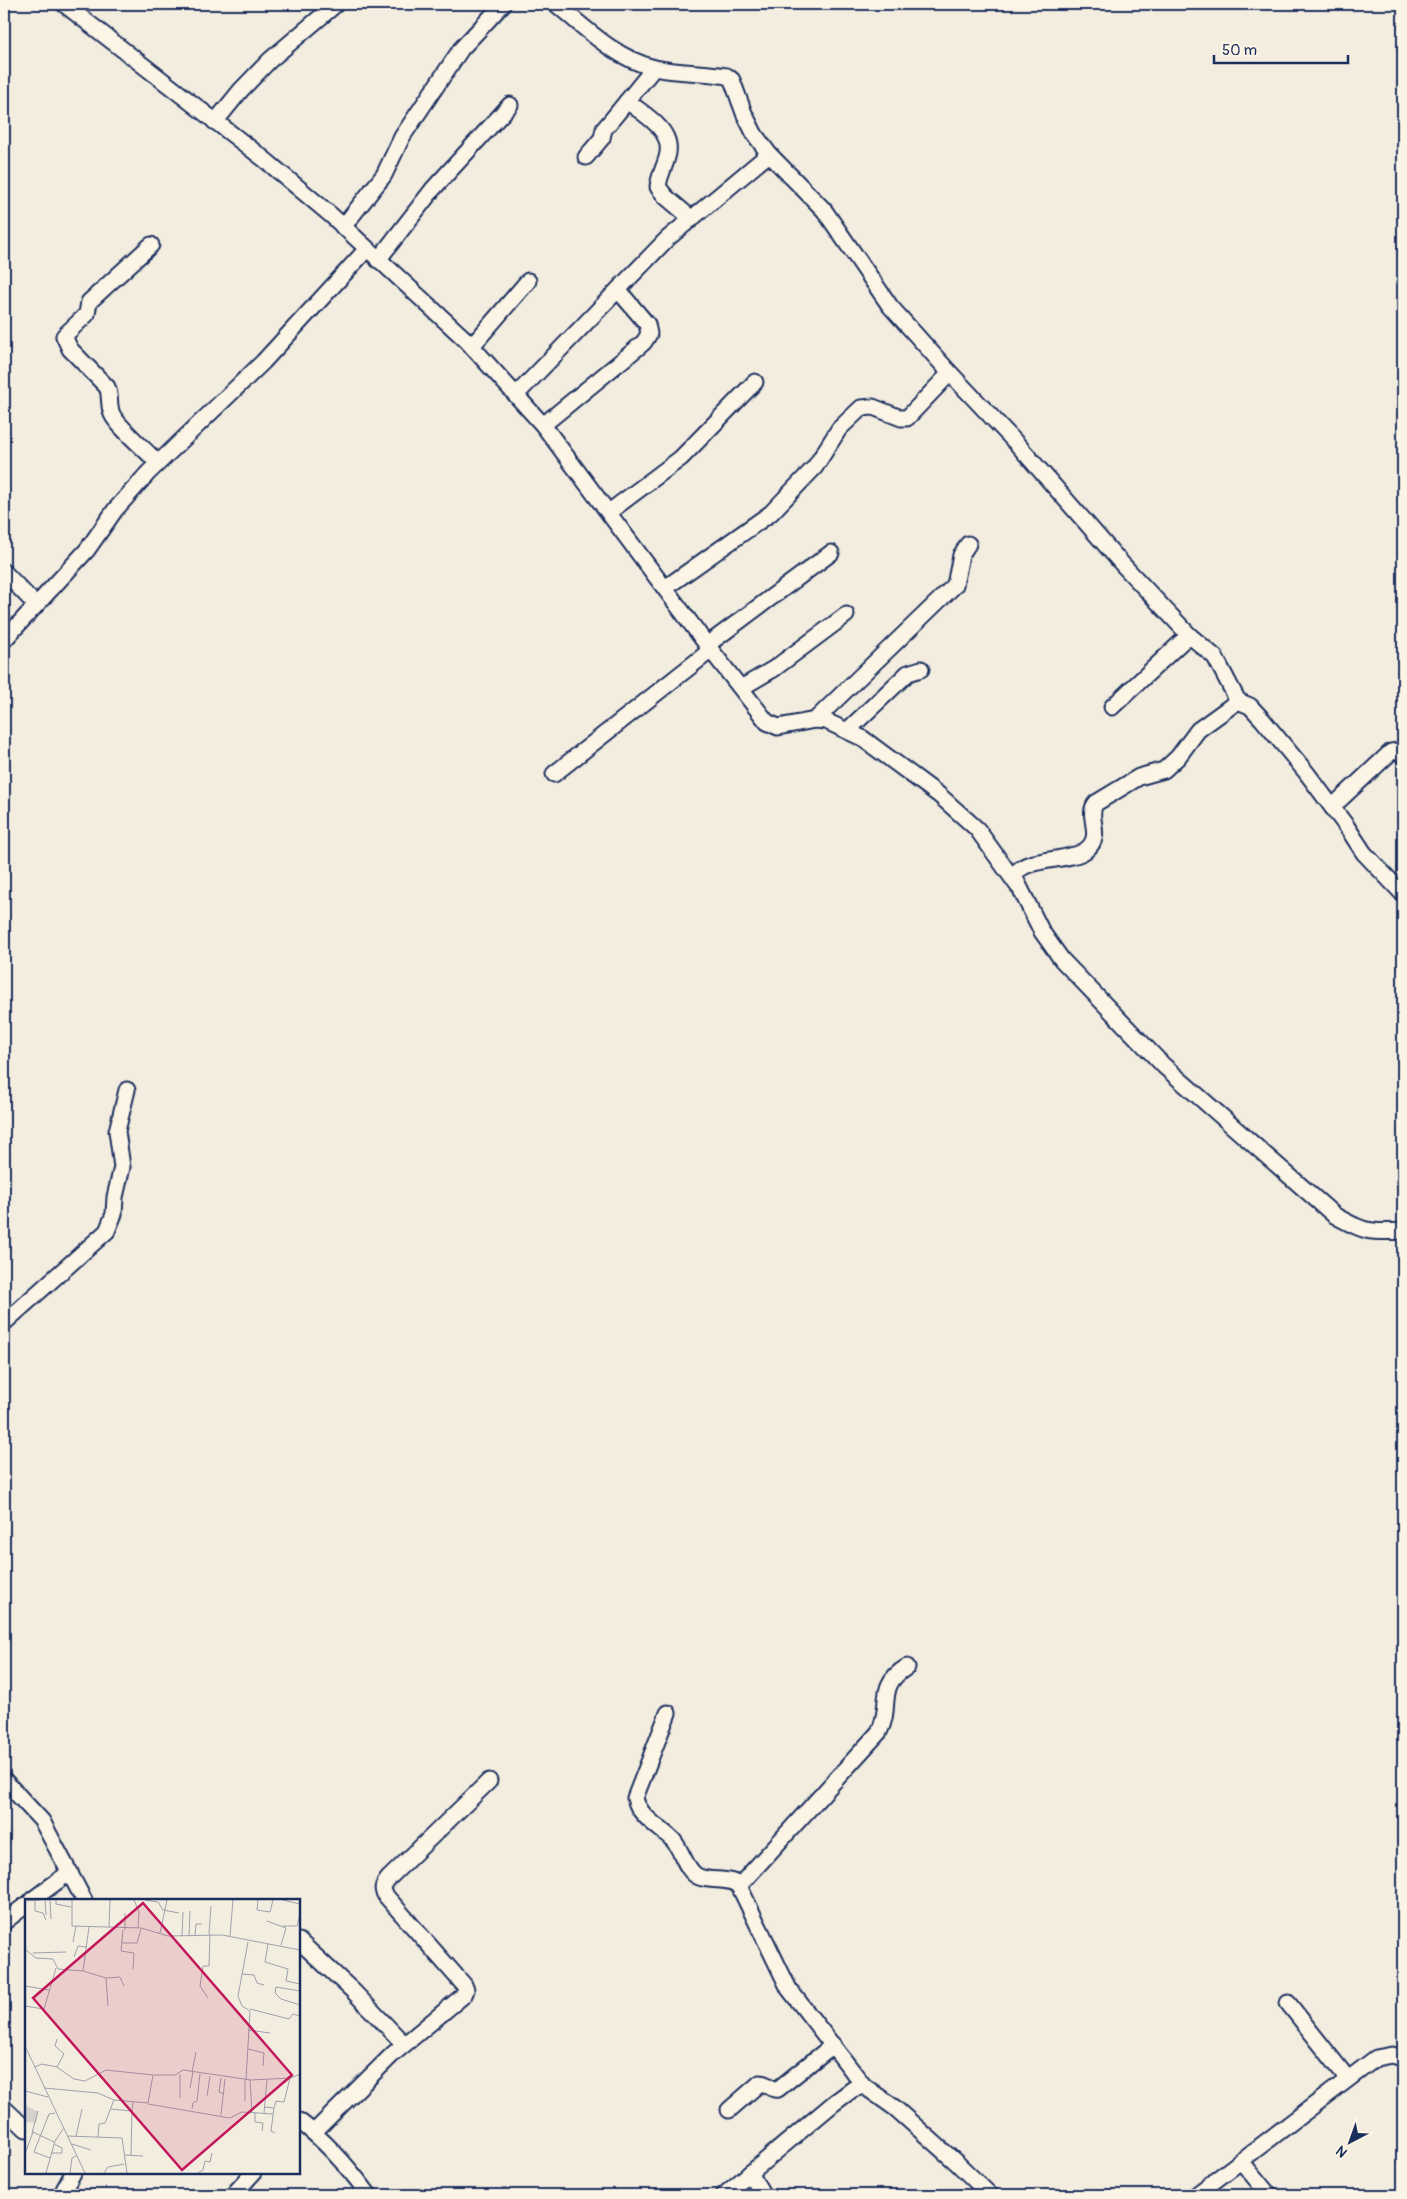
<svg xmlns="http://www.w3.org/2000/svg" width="1407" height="2199" viewBox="0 0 1407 2199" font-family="Pangolin,sans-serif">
	<rect width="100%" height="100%" fill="#f3ede0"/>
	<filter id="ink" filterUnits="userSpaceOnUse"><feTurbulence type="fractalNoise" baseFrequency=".02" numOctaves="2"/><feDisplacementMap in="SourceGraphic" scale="10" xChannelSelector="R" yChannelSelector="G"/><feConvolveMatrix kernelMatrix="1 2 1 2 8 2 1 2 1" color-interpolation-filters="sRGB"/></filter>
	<g filter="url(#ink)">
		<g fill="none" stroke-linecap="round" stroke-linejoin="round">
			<g stroke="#1b2f5e" stroke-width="19">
				<g id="street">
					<polyline points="64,4 264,159 332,216 466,340 543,425 707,645 767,722 778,727 815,720 826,721 862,738 939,795 977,829 1018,886"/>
					<path d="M556,4C585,28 616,59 655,68C678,73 703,72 727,76L732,80L744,113L755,135L769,154L824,210L890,306L950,373L1018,445L1123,565L1189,635L1215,657L1238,701"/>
					<path d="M627,101C643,114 672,129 668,153C666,165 659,175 658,187L666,197L692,219"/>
					<polyline points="215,122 241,90 270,60 336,4"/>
					<polyline points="586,157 602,138 604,129 610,122 654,68"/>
					<polyline points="343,227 384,175 402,137 461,49 503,4"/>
					<path d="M151,245L89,302L87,314L64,336L70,349L107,387C111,395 108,405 112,414C117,426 148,452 158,463"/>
					<polyline points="378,260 433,189 510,105"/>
					<polyline points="472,346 528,281"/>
					<polyline points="517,394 667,239 769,154"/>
					<polyline points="543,425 636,349 644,342 649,334 647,324 618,290"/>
					<polyline points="609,512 681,458 755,382"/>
					<polyline points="4,572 36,605"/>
					<polyline points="665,588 771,513 815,467 839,429 861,408 873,407 901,418 907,418 950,373"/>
					<polyline points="4,640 87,550 115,510 148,473 263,362 366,250"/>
					<polyline points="707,645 831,553"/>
					<polyline points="741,688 775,668 846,615"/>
					<polyline points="1112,707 1189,635"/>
					<polyline points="815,720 955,585 961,555 968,544"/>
					<polyline points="848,730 908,673 921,669"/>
					<polyline points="554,774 711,650"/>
					<polyline points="1332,807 1391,752 1399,751 1403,755"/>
					<path d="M1403,894L1364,853L1347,827L1306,772L1262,719L1250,706L1238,701L1198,730L1178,757L1164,770L1139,777L1096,803C1085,816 1105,835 1086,850C1069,863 1023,856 1014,876L1042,932L1062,960L1164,1066L1334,1215C1364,1232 1369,1233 1403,1231"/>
					<polyline points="4,1323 107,1231 114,1214 115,1197 122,1167 117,1131 127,1090"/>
					<path d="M668,1713L635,1798C639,1817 660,1827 673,1840C682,1850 686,1872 699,1877C712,1882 731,1877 739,1886L789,1989L864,2086"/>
					<polyline points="4,1780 42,1821 84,1900"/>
					<path d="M739,1886L879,1732C893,1706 875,1686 907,1667"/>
					<polyline points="32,1900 70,1872"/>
					<polyline points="4,1922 26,1905"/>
					<polyline points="299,1941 353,1991 404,2044"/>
					<polyline points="1288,2003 1348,2079"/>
					<polyline points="4,2108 26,2129"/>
					<path d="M729,2110L760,2083C767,2082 771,2091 778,2089L833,2045"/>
					<path d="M299,2121C326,2141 349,2168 369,2195"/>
					<path d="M314,2132L393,2054L464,1995L466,1990L464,1985L386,1896C381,1889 383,1885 389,1878L489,1781"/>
					<polyline points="1241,2161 1269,2195"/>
					<polyline points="750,2173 763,2195"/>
					<polyline points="61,2195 73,2173"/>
					<polyline points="233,2195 253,2173"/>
					<polyline points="724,2195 834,2103 853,2089 864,2086 895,2108 958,2164 990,2195"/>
					<polyline points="1196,2195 1376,2058 1392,2055 1403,2058"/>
				</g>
			</g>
			<use href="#street" stroke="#fcf5e5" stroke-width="15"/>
		</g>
	</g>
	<g transform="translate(25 1899)">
		<rect width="275" height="275" fill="#f3ede0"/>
		<path d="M0,206L13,213L11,224L0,223Z" fill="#d3d1cc"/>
		<path fill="none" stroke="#9da1ac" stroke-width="1" d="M10,1V12L18,14L21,21M20,1L21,16M25,1L26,20M31,1V5L46,8M47,1V27L116,29L143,37L197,36L275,51M109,1L114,13L113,29M120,1L133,3L138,11L154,14M233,1L232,11L245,13L248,1M258,1L275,5M0,2L16,1M242,22L261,29L256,46M258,27H272L275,15M84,28L85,1M98,31L96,52L109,54L108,70M100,31V14M135,34L142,1M184,35L186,7M170,36L171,25H177M157,37L158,13M164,37L165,12M205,37L208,1M48,43L51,27M97,44H112L116,30M243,45L240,63L263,70L261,82L275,85M0,50L11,59L28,60L33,70L58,72L64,28M8,54L41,53M49,58L53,47L62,48M58,72L81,79L95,78L99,87M217,75L229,76L232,84L239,86M81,79L83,107M0,87L24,91M275,92L251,88L250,94L256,100L275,106M183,99L175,87L178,67H184L185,35M0,107L19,110L31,69M225,110L264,120L268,115L275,117M223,131L245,134M0,147L60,274M223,150L239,154L238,167M10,168L17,165L32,168L39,155L30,147L32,140M167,173L171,153M129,176H150L158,171L226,181L266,179L275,175M196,179L194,193L199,195M220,181V202M221,181L225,112L217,107L213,97L223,43M225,181L227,213M19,189L73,194L89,201L123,204L128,176L81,171L60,182L49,180L32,168M165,189L168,173M0,192L23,198M182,197L185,177M155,199V175M123,205L205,219L217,213L248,215M240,208L249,209L251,202L259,203L265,179M249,209L246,232L250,234M85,210L107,212L108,203M167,210L168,204L172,202L175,175M230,213V223L238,224L237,232M239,214L242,181M196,216L200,180M7,234L13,212M42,237L97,239L102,274M51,237L57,210M73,238L74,225L80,224L89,201M47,245L66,251M1,252L8,233L29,243M26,254H37V249L29,245M99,256L118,257M106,256L107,212M25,259L9,253L24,215L30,214M21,274L30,242L38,230M45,274L47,259L51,257M79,274L83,268L99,265M173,274L178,271L180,262L185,263L187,254"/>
		<path fill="#c2185b" fill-opacity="0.15" stroke="#c2185b" stroke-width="2.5" d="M118,4L267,176L157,271L8,99Z"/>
		<rect width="275" height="275" fill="none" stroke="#1b2f5e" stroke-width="2.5"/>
	</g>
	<rect width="1407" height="2199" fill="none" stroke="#fcf5e5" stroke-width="20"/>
	<rect x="10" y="10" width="1387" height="2179" fill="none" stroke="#1b2f5e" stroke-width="2" filter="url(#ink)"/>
	<g transform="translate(1350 2142) rotate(221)" stroke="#fcf5e5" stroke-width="4" paint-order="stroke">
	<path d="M0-4L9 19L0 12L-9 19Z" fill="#1b2f5e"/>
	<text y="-8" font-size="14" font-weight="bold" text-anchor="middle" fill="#1b2f5e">N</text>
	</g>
	<path d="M1214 55v8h134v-8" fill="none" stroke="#1b2f5e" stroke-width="2.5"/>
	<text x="1222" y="55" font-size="15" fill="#1b2f5e" stroke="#fcf5e5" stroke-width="4" paint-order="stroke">50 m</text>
</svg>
